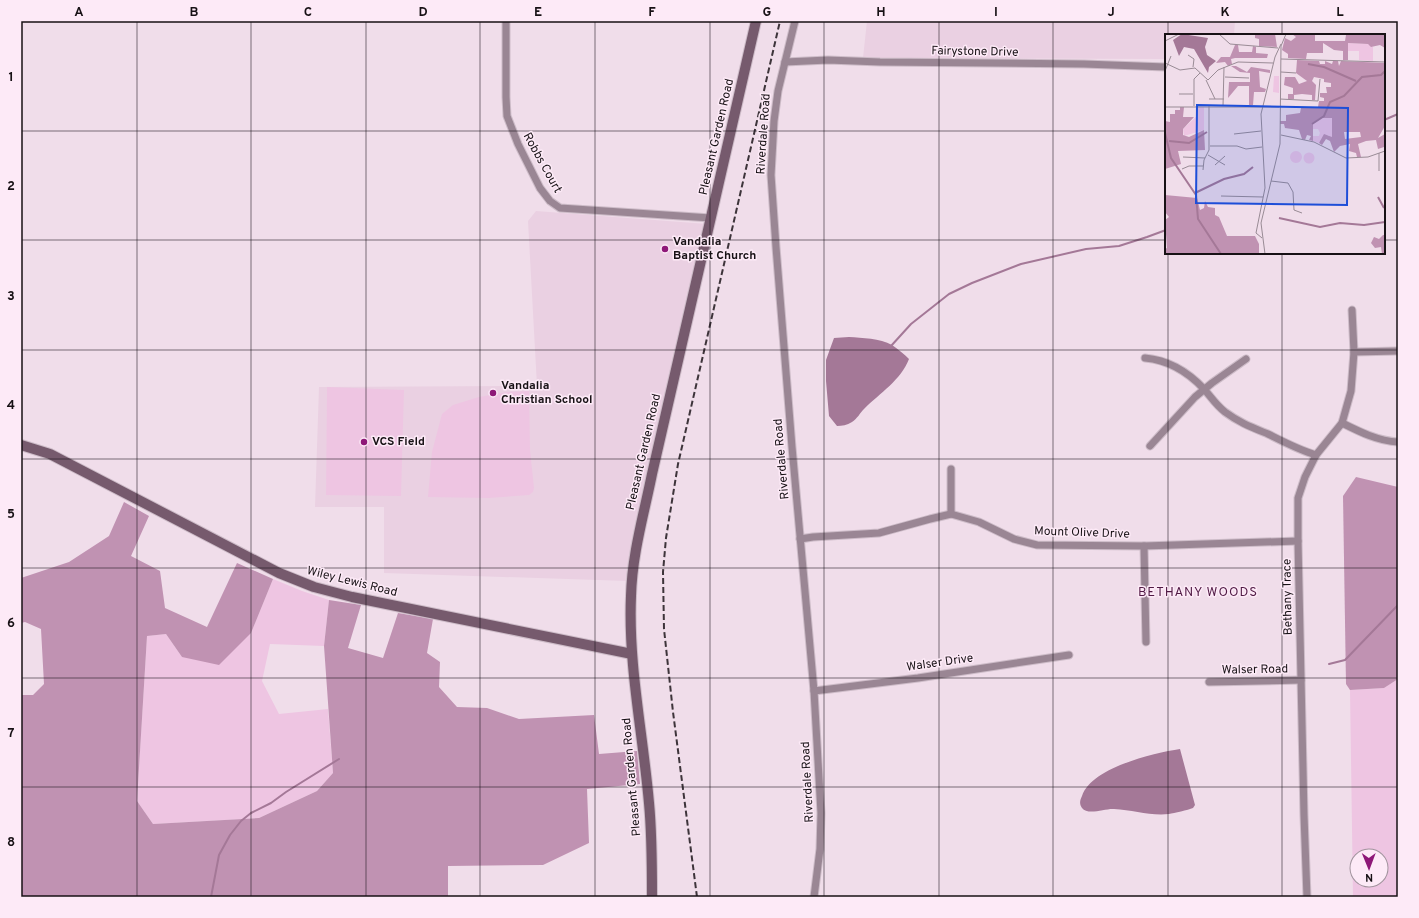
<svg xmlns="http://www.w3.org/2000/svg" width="1419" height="918" viewBox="0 0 1419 918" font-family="Overpass,sans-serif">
	<rect width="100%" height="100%" fill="#f0ddea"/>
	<g fill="#ead0e2">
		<polygon points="867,21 1235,21 1234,35 1166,35 1166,59 863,58"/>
		<polygon points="536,211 707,224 628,581 384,573 384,507 315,507 319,387 537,386 528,221"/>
	</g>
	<g fill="#eec5e2" fill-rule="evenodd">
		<polygon points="327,387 404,390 401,496 326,495"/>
		<polygon points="529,391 530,450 534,488 533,492 529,495 488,498 428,497 432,452 442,414 453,405 479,397 508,392"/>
		<polygon points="273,579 302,591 329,600 324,646 270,644 262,681 279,714 328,709 333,773 317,791 259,818 153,824 137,801 147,636 166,634 182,657 251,633"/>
		<path d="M1398,679V897H1353L1350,690L1384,688ZM1357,856H1381V880H1357Z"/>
	</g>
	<g fill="#c092b2">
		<polygon points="1356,477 1398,487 1398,679 1384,688 1350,690 1346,684 1343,496"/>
		<polygon points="124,502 149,516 131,556 160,571 165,608 207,627 237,563 273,579 251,633 219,665 182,657 166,634 147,636 137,801 153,824 259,818 317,791 333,773 324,646 329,600 361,605 348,648 383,658 398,613 433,619 427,653 440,662 439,687 457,707 487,708 519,719 594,715 599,754 637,751 640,784 587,789 589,843 543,865 448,866 448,897 21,897 21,695 33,695 44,684 41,629 25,622 21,623 21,578 69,562 109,536"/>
	</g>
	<g fill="#a47897">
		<path d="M849,337C862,338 880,338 892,345C898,349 904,354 909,359C901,380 880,393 864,409C860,413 857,419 852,422C847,425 842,426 837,426L829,416L826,381V360L834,338Z"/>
		<path d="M1180,749L1195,805L1193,808C1188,810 1174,813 1169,814C1150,816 1133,810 1114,809C1106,808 1088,816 1082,808C1079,804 1080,800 1082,796C1091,768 1153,753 1180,749Z"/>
	</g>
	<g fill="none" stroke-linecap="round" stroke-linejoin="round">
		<g stroke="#a47897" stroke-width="2">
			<polyline points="1384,120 1398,114"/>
			<polyline points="891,346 911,324 949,294 972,283 1021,264 1086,249 1119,246 1147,237 1166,230"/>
			<polyline points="1329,664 1345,660 1398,605"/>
			<polyline points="211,897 219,855 230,835 241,821 251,813 271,803 286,792 339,759"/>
		</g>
		<g stroke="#cdbcc8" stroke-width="9">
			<g id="street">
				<polyline points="506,21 506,97 507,116 518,144 540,188 550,201 560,208 711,218"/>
				<polyline points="795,21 778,91 774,121 771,175 776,247 792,447 814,691 821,813 820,849 814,897"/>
				<polyline points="785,62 828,60 880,62 1084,64 1166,67"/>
				<polyline points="1354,352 1398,351"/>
				<path d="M1145,358C1168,360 1188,372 1204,389C1211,397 1216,405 1225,412C1240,423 1251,427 1268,434C1284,442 1299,450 1316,455"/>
				<path d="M1342,423C1360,432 1378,441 1398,442"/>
				<polyline points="1150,446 1195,397 1212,383 1246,359"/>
				<polyline points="951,514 951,469"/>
				<polyline points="800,539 813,537 879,533 930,519 951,514 979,522 1014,539 1037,545 1144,546 1298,541"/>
				<polyline points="1144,546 1146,642"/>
				<polyline points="1209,682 1301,680"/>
				<polyline points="814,691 918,678 1069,655"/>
				<polyline points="1307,897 1304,815 1298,541 1298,498 1305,477 1316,455 1342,423 1351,391 1354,352 1352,310"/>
			</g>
		</g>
		<g stroke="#cdbcc8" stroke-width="12">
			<g id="secondary">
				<polyline points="21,445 50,454 279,573 314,587 352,597 632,654"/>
				<path d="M652,897C652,866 652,834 649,803C643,734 628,665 631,596C632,554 644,514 652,474L756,21"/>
			</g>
		</g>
		<use href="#street" stroke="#9a8694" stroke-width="7"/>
		<use href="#secondary" stroke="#765a6d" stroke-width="10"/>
		<polyline stroke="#3d343a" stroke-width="2" stroke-dasharray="6 3" stroke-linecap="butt" points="697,897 673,712 664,629 663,572 666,538 678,464 780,21"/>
	</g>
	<path fill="none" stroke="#171115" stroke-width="1" stroke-opacity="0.55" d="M137,21V897M251,21V897M366,21V897M480,21V897M595,21V897M710,21V897M824,21V897M939,21V897M1053,21V897M1168,21V35M1282,21V35M21,131H1166M1384,131H1398M21,240H1166M1384,240H1398M1168,253V897M1282,253V897M21,350H1398M21,459H1398M21,568H1398M21,678H1398M21,787H1398"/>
	<g fill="#8e1878" stroke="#fdeaf7" stroke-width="1.5">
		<circle cx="665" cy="249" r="4"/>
		<circle cx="493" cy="393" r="4"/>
		<circle cx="364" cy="442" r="4"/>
	</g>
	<g text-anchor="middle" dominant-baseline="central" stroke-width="3" stroke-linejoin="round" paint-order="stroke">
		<g font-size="12" fill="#171115" stroke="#fdeaf7">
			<text transform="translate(975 52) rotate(1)">Fairystone Drive</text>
			<text transform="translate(764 134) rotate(-86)">Riverdale Road</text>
			<text transform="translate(717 137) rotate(-77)">Pleasant Garden Road</text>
			<text transform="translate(542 163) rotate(61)">Robbs Court</text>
			<text transform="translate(644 452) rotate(-77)">Pleasant Garden Road</text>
			<text transform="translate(782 459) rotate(-95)">Riverdale Road</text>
			<text transform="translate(1082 533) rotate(2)">Mount Olive Drive</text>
			<text transform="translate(352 582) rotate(14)">Wiley Lewis Road</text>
			<text transform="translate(1288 597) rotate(-91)">Bethany Trace</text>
			<text transform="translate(940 663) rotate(-8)">Walser Drive</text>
			<text transform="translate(1255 670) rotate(-1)">Walser Road</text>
			<text transform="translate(632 777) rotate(-95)">Pleasant Garden Road</text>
			<text transform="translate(808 782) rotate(-93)">Riverdale Road</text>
		</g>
		<g font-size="12" font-weight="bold" fill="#171115" stroke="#fdeaf7" text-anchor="start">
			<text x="673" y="242">Vandalia<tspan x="673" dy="14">Baptist Church</tspan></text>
			<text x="501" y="386">Vandalia<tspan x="501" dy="14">Christian School</tspan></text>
			<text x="372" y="442">VCS Field</text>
		</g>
		<g font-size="13" letter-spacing="1" fill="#501944" stroke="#fdeaf7">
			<text x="1198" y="593">BETHANY WOODS</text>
		</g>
	</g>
	<g transform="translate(1165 34)">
		<rect width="220" height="220" fill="#f0ddea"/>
		<path d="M183,9L203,10L208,13V27L194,26V17H183ZM109,42H114V59L108,58ZM32,73H39V96L19,102L18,95L32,82ZM155,84H167L168,86L167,104L163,101L154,109L148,107V102H154L155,99L153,95H148V89ZM125 123a6 6 0 1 1 12 0a6 6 0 1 1-12 0ZM138.5 124a5.5 5.5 0 1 1 11 0a5.5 5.5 0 1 1-11 0Z" fill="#eec5e2"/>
		<path d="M90,0H110L112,13L94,12V5L90,4ZM127,0H150V7H180L181,1L220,0V14L215,11L206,13L203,10L183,9V26H178V17L169,16L158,9V19H142L141,25L123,24V20L117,16L120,4L126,7L131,3ZM70,11H73L74,18H87L88,12L91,13V19L103,20L102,24H70L66,25L67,30L63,32L60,28L51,29L56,23H65ZM132,26L154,27L155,30H160V27L167,30L168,27H173L174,32L176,27L220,29V92L213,104L220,100L219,113L213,115L211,106L201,107L193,110L196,123H192L191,119L184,117L185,110L175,112L169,118L165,107L161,105L157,111L154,109L159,100L167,103V84H155L148,89V107L144,106L146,102L142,101L140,106L137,105L134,96L120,94L119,90H115V87H121V81L135,79L136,74L153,73L154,67H159V64L155,63V59H162L161,53H166V49L159,48V45L149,43L147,47L151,51L150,66H147V61L137,60L129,61V65H123V60H128V54L119,51L120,43H130L134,50L142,47L131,39ZM179,98H195L196,103L180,105ZM66,32H71L82,38L86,33L105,36V39L94,37L95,53L101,55L100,58H89L88,71H84V52H73L63,64L64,48H85V39L75,38ZM15,73H19L18,83H29L18,95V101L24,103L39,96L40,116L13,117L16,130L0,135V87L5,88V80H10V76H15ZM0,161L32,164L35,176L39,174L40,167L43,173L50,174V181L54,183L62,202H90L94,210V220H0V215L2,214L0,186L4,183L0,178ZM218,201H220V220H217L216,213L210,214L206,209L209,203L214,205Z" fill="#c092b2" fill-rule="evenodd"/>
		<path d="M17,0L43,4L40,13L42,21L51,27L44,33L43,39L29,15L19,13L14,22L8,6Z" fill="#a47897"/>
		<path fill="none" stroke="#a47897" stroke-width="2" d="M143,30L159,33L191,47M147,90L159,82L165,68L179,62L197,43L216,41L220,37M0,99L6,124L31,161L33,185L56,220M4,107L24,109L42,98M30,159L59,145L79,140L88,133M213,163L219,174M114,184L155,193L175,189L199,191L220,188"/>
		<path fill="none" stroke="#998b95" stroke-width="1" d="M54,0L65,10L113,14M0,7L14,0M23,21L29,25L28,33M116,25L220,28M0,29L15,36L30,34L43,46L53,36L73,28L108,29M0,37L6,22M116,38L131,39M60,43L84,44M41,46L50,65M14,60H28M44,65H59M115,65L153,67L155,45M29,72V45L35,39M58,72L59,33M0,73H114M69,100L96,97M116,101L149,108L181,124L203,123L220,117M45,112H72L81,115L97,113M43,121L60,131M18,123L40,124M50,131L60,122M17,135L24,132H38M38,136L39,126L44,116V72M214,137V119M106,147L123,149L128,158L129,176L137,179M56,162L98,163M97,204L91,199L100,154L96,80L110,23L116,10M100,220L96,189L115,110L116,12L121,0"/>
		<path fill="#1d4ed8" fill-opacity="0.15" stroke="#1d4ed8" stroke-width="2" d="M32,71L183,74L182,171L31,169Z"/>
		<rect width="220" height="220" fill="none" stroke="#171115" stroke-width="2"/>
	</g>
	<rect width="1419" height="918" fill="none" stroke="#fdeaf7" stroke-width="44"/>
	<g transform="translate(1369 868) rotate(179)"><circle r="19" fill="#fdeaf7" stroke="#a1939d"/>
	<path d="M0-3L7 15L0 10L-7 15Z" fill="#8e1878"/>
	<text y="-6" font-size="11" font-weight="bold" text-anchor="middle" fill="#171115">N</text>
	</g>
	<rect x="22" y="22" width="1375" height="874" fill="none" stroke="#171115" stroke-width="1.5"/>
	<g font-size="13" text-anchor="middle" font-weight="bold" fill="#171115">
		<text x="79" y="16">A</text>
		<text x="194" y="16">B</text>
		<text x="308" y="16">C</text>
		<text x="423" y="16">D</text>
		<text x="538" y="16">E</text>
		<text x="652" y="16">F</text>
		<text x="767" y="16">G</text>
		<text x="881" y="16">H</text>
		<text x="996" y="16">I</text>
		<text x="1111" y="16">J</text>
		<text x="1225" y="16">K</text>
		<text x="1340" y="16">L</text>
		<text x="11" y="81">1</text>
		<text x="11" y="190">2</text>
		<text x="11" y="300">3</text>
		<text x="11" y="409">4</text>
		<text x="11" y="518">5</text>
		<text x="11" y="627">6</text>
		<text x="11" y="737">7</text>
		<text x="11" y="846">8</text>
	</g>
</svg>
